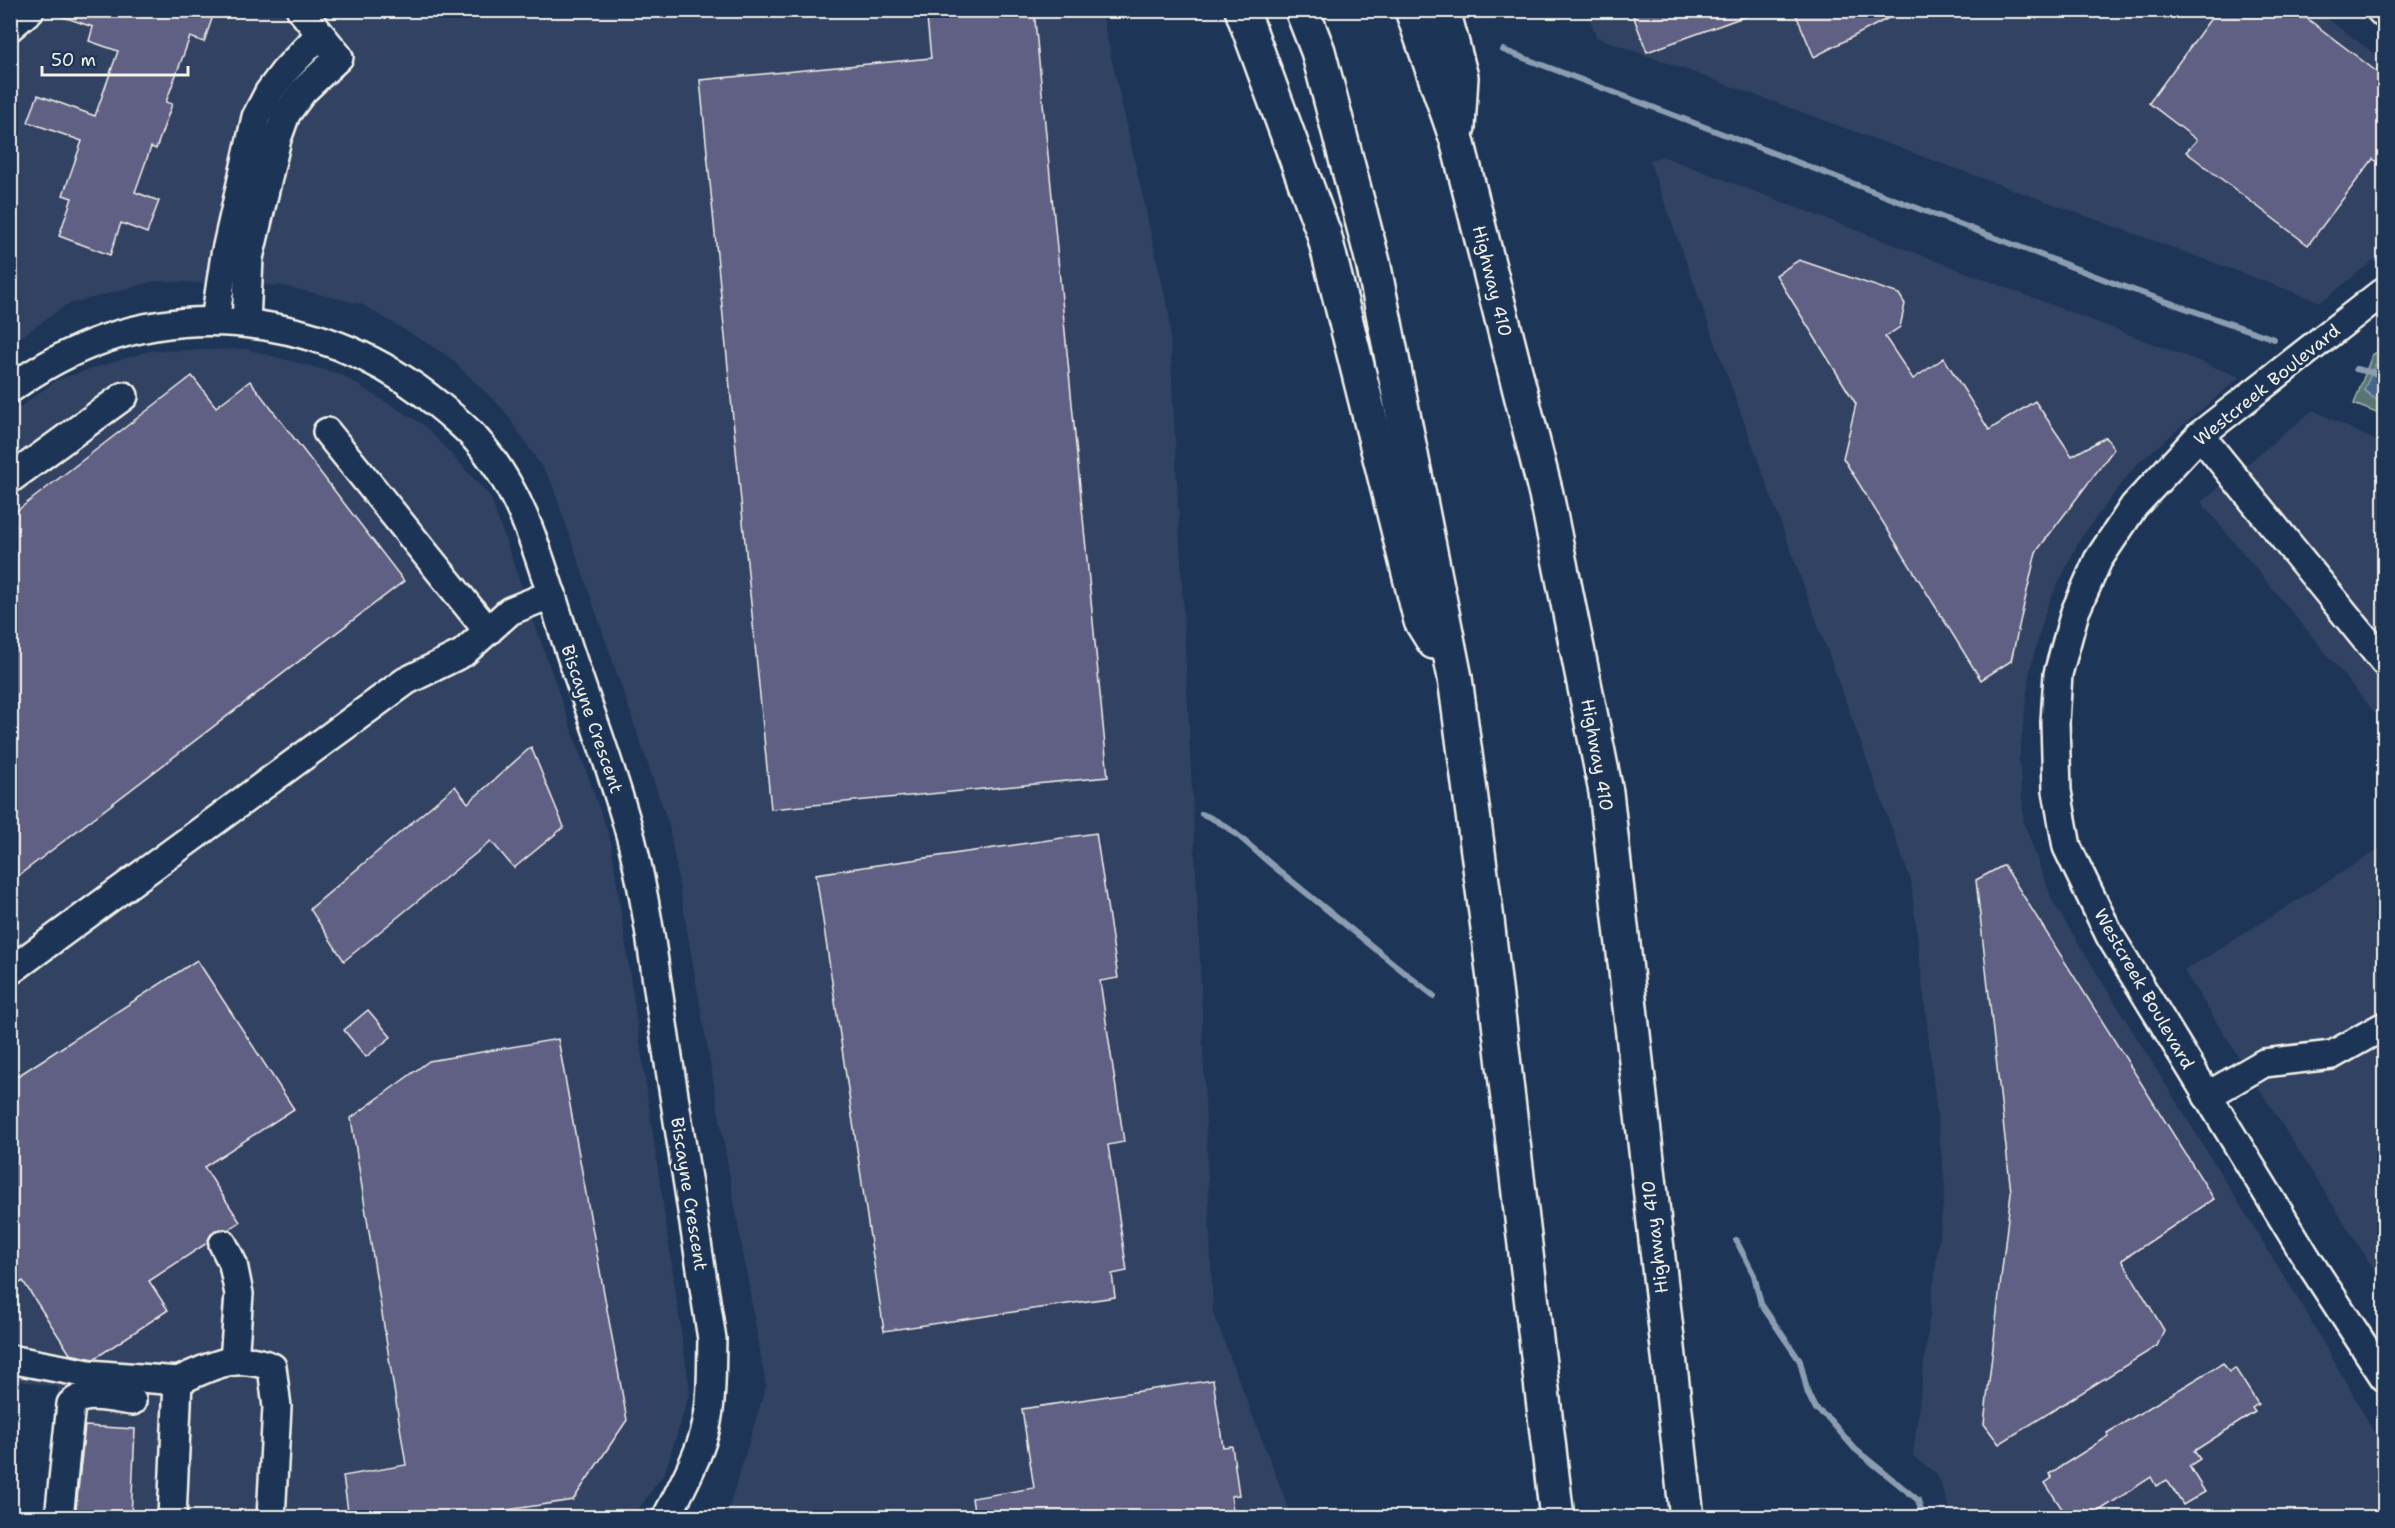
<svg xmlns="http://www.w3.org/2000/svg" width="2395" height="1528" viewBox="0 0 2395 1528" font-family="'Shantell Sans',sans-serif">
	<rect width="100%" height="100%" fill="#1d3557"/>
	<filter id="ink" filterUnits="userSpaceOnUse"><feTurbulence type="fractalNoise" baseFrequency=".0167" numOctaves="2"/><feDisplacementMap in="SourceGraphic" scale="12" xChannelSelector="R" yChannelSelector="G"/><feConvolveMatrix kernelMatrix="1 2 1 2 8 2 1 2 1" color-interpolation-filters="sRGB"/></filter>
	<g filter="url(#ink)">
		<g fill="#314264">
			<polygon points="11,11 1101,11 1169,314 1199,935 1213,1313 1292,1517 726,1517 766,1386 669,826 551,481 504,410 448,356 361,304 283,286 155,281 66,305 11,344"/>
			<polygon points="1587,11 2317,11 2384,61 2384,252 2321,302 1596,37"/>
			<polygon points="1662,156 2240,377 2136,465 2080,539 2047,607 2030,669 2019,760 2024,823 2053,902 2303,1307 2384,1449 2384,1517 1966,1517 1962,1510 1952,1515 1936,1473 1913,1456 1945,1187 1911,881 1649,160"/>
			<polygon points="246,349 340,374 424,425 490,496 611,842 690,1392 665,1472 633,1517 51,1517 58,1387 11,1380 11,414 56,380 149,351"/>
			<polygon points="2313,410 2384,445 2384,724 2201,502"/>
			<polygon points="2384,846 2384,1285 2184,971"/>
		</g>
		<polygon fill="#597471" stroke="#a6b2ac" stroke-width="1.5" points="2384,348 2384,416 2354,404 2372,355"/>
		<polygon fill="#46658a" stroke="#8c9db0" stroke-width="1.5" points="2384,361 2384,406 2364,390 2375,365"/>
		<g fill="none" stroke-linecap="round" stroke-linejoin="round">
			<g stroke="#8c9db0" stroke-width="6">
				<polyline points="1503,50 2119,285 2274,339"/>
				<polyline points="2356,369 2384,375"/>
				<path d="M1202,814C1231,825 1249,846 1272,865C1326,909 1380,953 1434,996"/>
				<polyline points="1736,1240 1754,1275 1761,1304 1800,1361 1808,1394 1815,1408 1829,1419 1855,1449 1918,1500 1923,1518"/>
			</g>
		</g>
		<g fill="#5f6084" stroke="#f4f1e8" stroke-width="1.5">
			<polygon points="53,10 215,10 204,42 190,37 166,102 172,104 156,149 151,147 135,192 159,201 147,233 121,223 110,255 59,236 72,198 63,195 82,141 28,122 38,95 95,116 118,51 89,41 93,27 52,13"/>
			<polygon points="1004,10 1034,10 1108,777 771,809 700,80 931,58 927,18"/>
			<polygon points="1631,10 1756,10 1757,12 1647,52"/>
			<polygon points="1794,10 1904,10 1814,57"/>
			<polygon points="2217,10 2296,10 2385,78 2385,167 2373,159 2308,245 2186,152 2197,140 2149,103"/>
			<polygon points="1799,260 1899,294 1905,304 1900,327 1885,337 1913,379 1944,358 1989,430 2035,401 2072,456 2106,437 2114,449 2036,552 2011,661 1981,680 1843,458 1856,404 1776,275"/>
			<polygon points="192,376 216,407 250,381 404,581 10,882 10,516"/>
			<polygon points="531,747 564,827 514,868 491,841 344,961 310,909 455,786 468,803"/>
			<polygon points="1096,833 1118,978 1100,981 1124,1142 1108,1145 1127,1271 1112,1274 1115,1297 884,1331 816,874"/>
			<polygon points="2004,865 2214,1199 2122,1260 2164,1330 2157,1346 1999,1444 1984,1424 2011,1192 1976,880"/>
			<polygon points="197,960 294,1109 204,1167 240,1222 228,1230 215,1230 210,1236 207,1243 149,1281 168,1310 94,1359 70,1354 23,1281 10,1289 10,1081"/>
			<polygon points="368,1010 391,1037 366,1057 344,1030"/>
			<polygon points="558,1039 627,1420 573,1500 456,1518 349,1518 343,1476 406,1465 351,1118 429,1061"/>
			<polygon points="2223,1363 2229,1372 2235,1368 2258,1404 2252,1408 2255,1412 2194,1451 2200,1459 2189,1466 2205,1492 2183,1505 2167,1480 2156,1486 2151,1477 2088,1518 2068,1518 2045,1483 2052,1478 2049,1474 2109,1436 2107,1433"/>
			<polygon points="1213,1380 1223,1447 1232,1446 1239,1495 1231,1496 1234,1518 975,1518 972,1498 1034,1488 1022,1409"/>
			<polygon points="85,1426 135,1429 131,1518 75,1518"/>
		</g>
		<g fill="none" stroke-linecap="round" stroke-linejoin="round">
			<g stroke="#f4f1e8" stroke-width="32">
				<g id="minor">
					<polyline points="2380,10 2384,14"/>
					<polyline points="10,27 30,10"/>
					<polyline points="2384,291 2200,435 2134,506 2098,560 2075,612 2058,674 2055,722 2057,791 2067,847 2110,936 2308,1260 2384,1377"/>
					<polyline points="215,321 225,255 256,117 269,92 284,72 320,34"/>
					<polyline points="246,323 249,258 277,139 286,114 303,91 339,57 301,10"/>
					<path d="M10,389C87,333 172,311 265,326C334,337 395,367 447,412C456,420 466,428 474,437C525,493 541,564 564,634C586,703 614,772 632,842C648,908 656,977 666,1044C681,1142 697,1241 712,1339C711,1373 713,1409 702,1441C693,1468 679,1493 666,1518"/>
					<polyline points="327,432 488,631"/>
					<polyline points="2200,435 2384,662"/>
					<polyline points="10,479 124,396"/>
					<polyline points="10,971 406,681 463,653 510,611 552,594"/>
					<polyline points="2207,1096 2264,1063 2332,1055 2384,1026"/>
					<polyline points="223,1244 233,1264 239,1294 234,1361"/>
					<polyline points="10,1359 89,1374 178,1381 172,1518"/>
					<path d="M178,1381C212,1366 234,1352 272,1367L277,1407L271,1518"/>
					<path d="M59,1518L71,1404C86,1390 113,1399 132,1401"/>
				</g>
			</g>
			<g stroke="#f4f1e8" stroke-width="38">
				<g id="highway">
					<polyline points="1242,10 1324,234 1421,621 1434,642"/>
					<polyline points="1302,10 1318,51 1373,262 1455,678 1487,920 1557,1518"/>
					<polyline points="1412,10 1457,140 1546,494 1606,792 1687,1518"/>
					<polyline points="1443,10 1461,77 1458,127"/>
				</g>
			</g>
			<use href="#minor" stroke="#1d3557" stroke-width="27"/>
			<use href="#highway" stroke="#1d3557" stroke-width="33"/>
		</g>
	</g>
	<g text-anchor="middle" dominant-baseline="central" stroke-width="6" stroke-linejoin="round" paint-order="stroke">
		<g font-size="18" fill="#f4f1e8" stroke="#1d3557">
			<text transform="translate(1492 281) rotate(76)">Highway 410</text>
			<text transform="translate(2267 385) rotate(-39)">Westcreek Boulevard</text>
			<text transform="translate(592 719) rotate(71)">Biscayne Crescent</text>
			<text transform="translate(1597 755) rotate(80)">Highway 410</text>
			<text transform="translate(2144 989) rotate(60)">Westcreek Boulevard</text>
			<text transform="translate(689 1194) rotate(81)">Biscayne Crescent</text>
			<text transform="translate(1655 1237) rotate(-97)">Highway 410</text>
		</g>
	</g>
	<rect width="2395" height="1528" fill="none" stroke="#1d3557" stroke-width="36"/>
	<rect x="18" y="18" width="2359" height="1492" fill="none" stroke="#f4f1e8" stroke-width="2" filter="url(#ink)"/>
	<path d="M42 66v9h146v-9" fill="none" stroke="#f4f1e8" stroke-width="3"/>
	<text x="51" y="66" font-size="18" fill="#f4f1e8" stroke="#1d3557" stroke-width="4.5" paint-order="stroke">50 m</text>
</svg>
